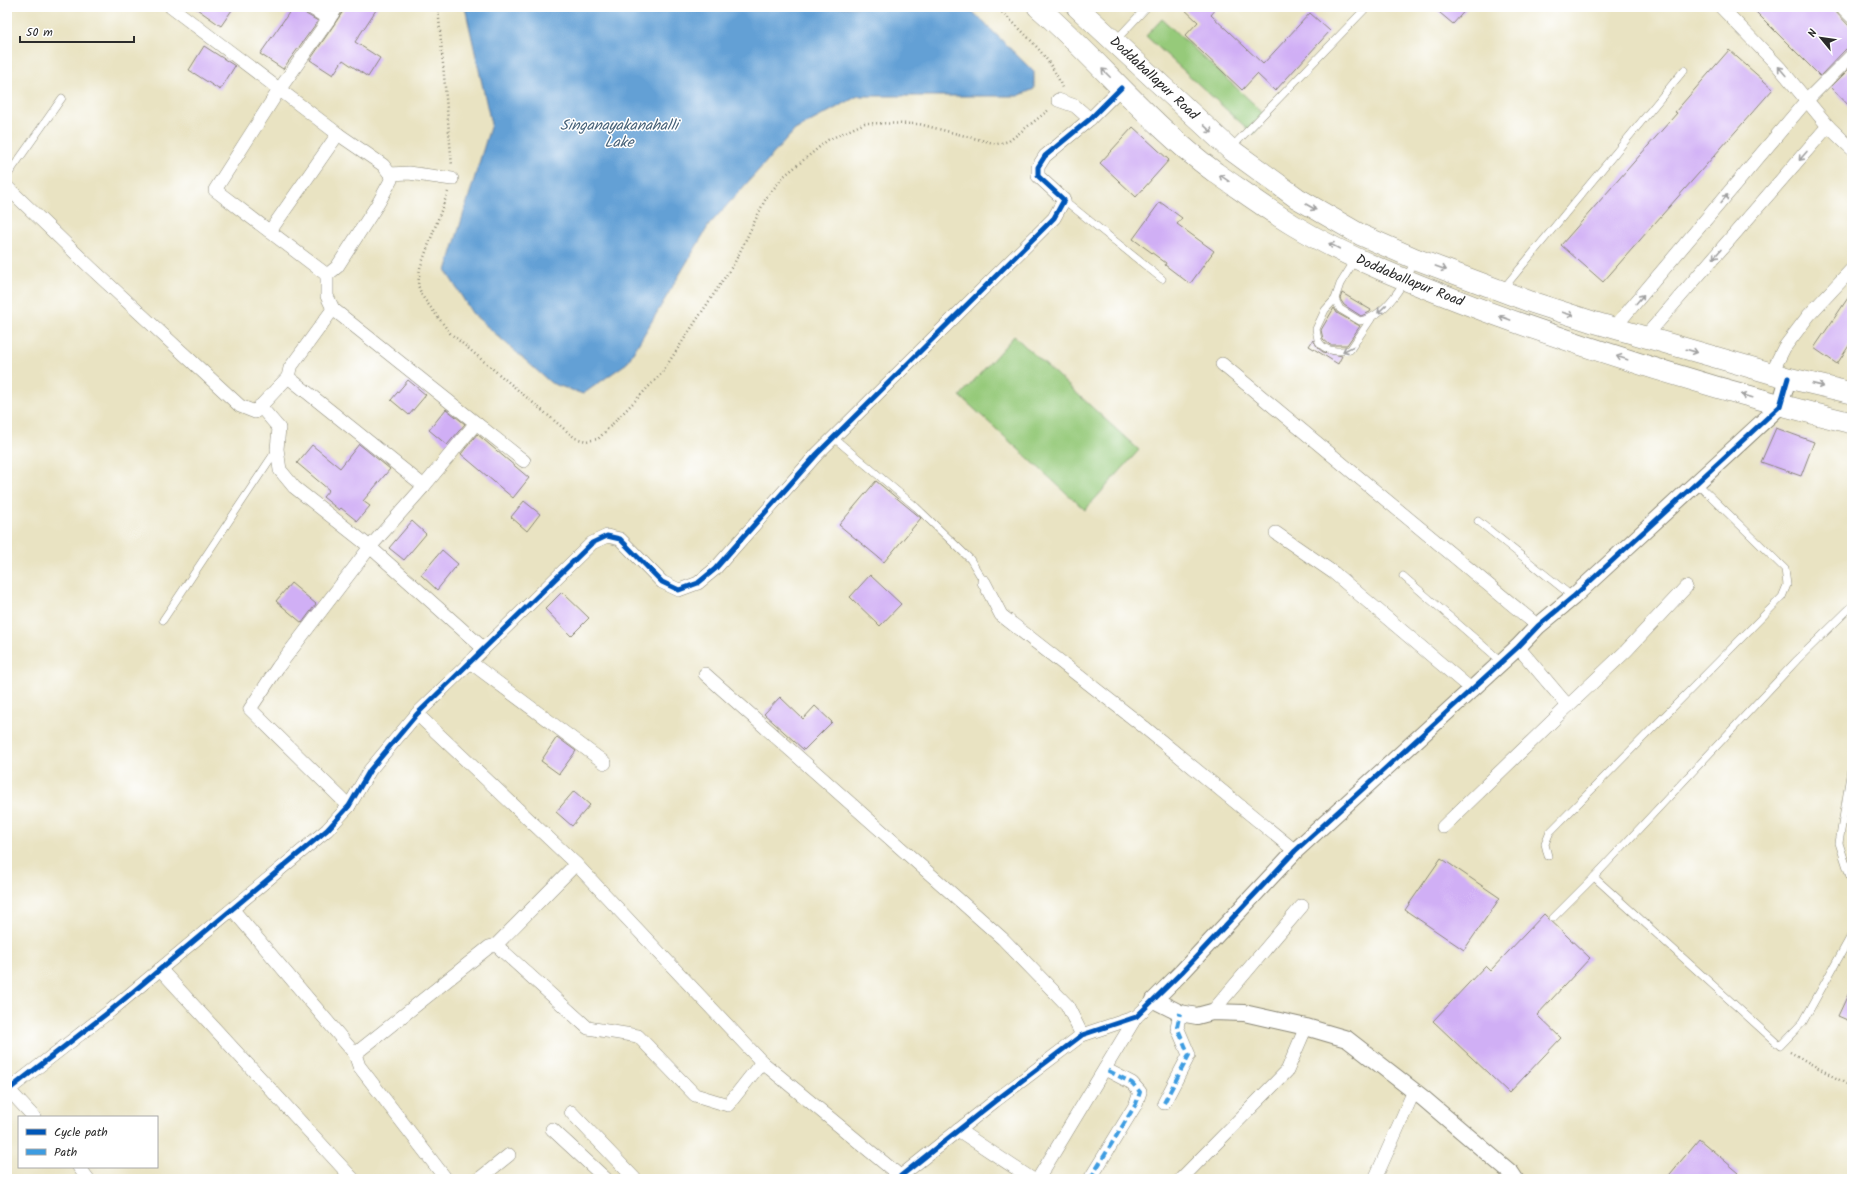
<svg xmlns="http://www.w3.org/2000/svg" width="1859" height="1186" viewBox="0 0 1859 1186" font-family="Kalam,sans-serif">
	<rect width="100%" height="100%" fill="#fff"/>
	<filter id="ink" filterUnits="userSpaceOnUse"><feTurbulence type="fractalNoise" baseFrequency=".025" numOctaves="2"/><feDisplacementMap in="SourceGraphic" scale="8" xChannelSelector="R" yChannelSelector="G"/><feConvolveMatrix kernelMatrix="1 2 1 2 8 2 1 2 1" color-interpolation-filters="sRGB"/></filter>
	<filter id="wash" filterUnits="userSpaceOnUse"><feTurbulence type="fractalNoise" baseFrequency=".012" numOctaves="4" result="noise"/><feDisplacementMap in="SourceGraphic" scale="16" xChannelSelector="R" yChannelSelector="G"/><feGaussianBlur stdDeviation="0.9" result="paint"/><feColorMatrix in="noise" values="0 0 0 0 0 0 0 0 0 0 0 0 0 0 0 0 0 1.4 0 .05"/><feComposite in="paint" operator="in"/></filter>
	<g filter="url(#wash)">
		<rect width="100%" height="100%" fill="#e9e3c2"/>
		<g fill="#96ca7a" stroke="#607a52">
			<polygon points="1162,19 1268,117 1253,134 1146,36"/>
			<polygon points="1014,336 1139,450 1085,510 960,396"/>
		</g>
		<polygon fill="#64a0d5" stroke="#486680" points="465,7 968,7 1034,72 1034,89 1018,96 858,96 795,130 709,225 627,363 583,394 551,383 472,313 446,271 491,124"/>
		<g id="blocks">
			<g fill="#d0aff5">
				<polygon points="194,7 234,7 221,26"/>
				<polygon points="293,7 300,7 306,14 318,21 283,69 260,54"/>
				<polygon points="346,7 378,7 355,42 380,58 368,77 343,60 333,75 310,60"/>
				<polygon points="1182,7 1218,7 1211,15 1263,64 1310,13 1330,31 1275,91 1257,74 1242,90 1185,36 1198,22"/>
				<polygon points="1433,7 1468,7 1453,24"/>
				<polygon points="1751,7 1831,7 1852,29 1852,47 1846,49 1820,76"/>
				<polygon points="204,46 235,66 220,90 189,70"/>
				<polygon points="1729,50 1773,89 1603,282 1561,245 1677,113 1675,112"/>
				<polygon points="1852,66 1852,109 1831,87"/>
				<polygon points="1133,127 1169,160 1136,197 1100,163"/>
				<polygon points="1160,202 1182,218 1177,224 1214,251 1190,284 1165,265 1166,263 1133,239"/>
				<polygon points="1852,292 1852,341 1837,364 1814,348"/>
				<polygon points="1342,293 1371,310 1370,312 1361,316 1344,305 1340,299"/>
				<polygon points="1334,308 1337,313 1360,326 1347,345 1330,345 1323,339 1321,330"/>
				<polygon points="1313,340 1318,348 1323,352 1342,356 1338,364 1309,346"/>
				<polygon points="408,380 426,395 409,415 391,400"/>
				<polygon points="446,409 465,424 447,445 429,430"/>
				<polygon points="1776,428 1814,442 1801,476 1761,462"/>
				<polygon points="477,434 529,478 513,498 461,454"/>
				<polygon points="359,444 390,469 363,501 370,506 357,521 341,508 339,510 323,497 329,490 297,463 312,445 340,468"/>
				<polygon points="876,481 921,518 884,562 839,525"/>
				<polygon points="524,501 540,514 527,531 511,517"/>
				<polygon points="412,521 426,534 404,560 389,548"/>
				<polygon points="442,550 458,564 437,590 421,575"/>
				<polygon points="870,575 901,604 880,626 850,597"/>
				<polygon points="291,583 316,604 302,623 276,601"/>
				<polygon points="562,592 589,618 571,636 545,609"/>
				<polygon points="780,697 803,719 815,706 832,722 804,750 764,714"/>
				<polygon points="557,737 576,751 559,774 541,761"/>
				<polygon points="574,791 590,805 572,826 556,812"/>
				<polygon points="1441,858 1500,898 1464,950 1405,910"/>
				<polygon points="1544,914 1590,958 1537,1015 1561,1038 1509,1093 1433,1021 1485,966 1490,971"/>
				<polygon points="1852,986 1852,1022 1838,1016"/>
				<polygon points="1699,1139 1739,1173 1734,1179 1666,1179"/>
			</g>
		</g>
	</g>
	<g filter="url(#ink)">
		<use href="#blocks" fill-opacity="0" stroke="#8a8776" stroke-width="1"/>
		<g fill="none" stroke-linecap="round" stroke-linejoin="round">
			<g stroke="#8a8776" stroke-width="8">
				<g id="service">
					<polyline points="1115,41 1147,7"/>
					<polyline points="1231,148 1367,7"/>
					<polyline points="7,176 62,98"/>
					<polyline points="1064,200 1162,279"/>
					<path d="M1355,260L1340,284L1335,299L1340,309L1360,321C1387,316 1404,283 1415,261"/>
					<polyline points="1503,289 1684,70"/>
					<path d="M1335,299L1325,310L1316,329C1317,333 1317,338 1319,342C1325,352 1340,352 1350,350L1371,319"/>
					<polyline points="834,438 916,507 970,559 984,582"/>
					<polyline points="1478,521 1573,597"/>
					<polyline points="1403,576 1502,662"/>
					<polyline points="1852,606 1797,660 1594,877 1780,1046 1803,1022 1852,934"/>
					<polyline points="163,620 277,449"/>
					<polyline points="1852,763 1839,843 1852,883"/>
					<polyline points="1548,856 1545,844 1550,832 1782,597 1787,585 1785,569 1697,483"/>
					<polyline points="1553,918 1594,877"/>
				</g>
			</g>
			<g stroke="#8a8776" stroke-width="14">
				<g id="minor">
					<polyline points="171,7 338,134 383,165 390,174 391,180 379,202 337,267 327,275"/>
					<polyline points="310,7 329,19 279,90 215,190 327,275"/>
					<polyline points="1721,7 1779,67 1828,126 1852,149"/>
					<polyline points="1842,7 1852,17"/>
					<polyline points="329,19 337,7"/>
					<polyline points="1058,100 1075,106 1090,119"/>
					<polyline points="390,174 409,173 452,179"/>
					<polyline points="7,187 91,268 240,406 255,412 288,377 290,368 333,309"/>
					<polyline points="270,231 338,134"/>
					<polyline points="327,275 327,296 333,309 476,423 424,486 370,547 278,667 250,709 349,806"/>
					<polyline points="1614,328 1806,101 1852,55"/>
					<polyline points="1645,337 1828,126"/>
					<polyline points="1222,364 1538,626"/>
					<polyline points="1771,374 1784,348 1809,315 1852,269"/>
					<polyline points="288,377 424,486"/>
					<polyline points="260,406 279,428 277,449 280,470 294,487 370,547 483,648"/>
					<polyline points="476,423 524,461"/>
					<polyline points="1276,533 1334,573 1472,690"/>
					<polyline points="984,582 1001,615 1144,727 1295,851"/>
					<polyline points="1518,647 1568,706 1626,651 1686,587"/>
					<polyline points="470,662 605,763"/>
					<polyline points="705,674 1003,939 1067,1005 1082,1035"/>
					<polyline points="1443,827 1568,706"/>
					<polyline points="233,910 355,1054 359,1066 446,1179"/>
					<polyline points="496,945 576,864"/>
					<polyline points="160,969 353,1179"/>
					<polyline points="1212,1012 1302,906"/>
					<polyline points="355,1054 489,947 496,945 588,1028 638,1036 695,1095 728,1105 762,1062 576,864 417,714"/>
					<polyline points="762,1062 900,1176"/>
					<polyline points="9,1090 34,1117"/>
					<polyline points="7,1091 110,1011 327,830 349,806 370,770 417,714 592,543 607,536 620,539 662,582 679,590 698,583 715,569 817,454 1045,227 1054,218 1064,200 1038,176 1038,167 1045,156 1090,119 1121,88"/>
					<polyline points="1164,1103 1189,1055 1177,1027 1180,1013"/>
					<polyline points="571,1112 635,1179"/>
					<polyline points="552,1129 606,1179"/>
					<polyline points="958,1130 1032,1179"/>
					<polyline points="79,1167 88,1179"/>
					<polyline points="479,1179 509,1155"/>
					<polyline points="897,1179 995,1101 1082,1035 1136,1017 1154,1000"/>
					<polyline points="1038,1179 1136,1017"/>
					<polyline points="1090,1179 1136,1104 1140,1092 1132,1083 1105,1069"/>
					<polyline points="1181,1179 1287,1071 1306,1027"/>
					<polyline points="1375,1179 1414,1091"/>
				</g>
			</g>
			<g stroke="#8a8776" stroke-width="18">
				<polyline id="tertiary" points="1515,1179 1511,1173 1423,1098 1347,1039 1306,1027 1244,1013 1212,1012 1197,1016 1180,1013 1154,1000 1182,972 1295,851 1518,647 1538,626 1573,597 1780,406 1788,378"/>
			</g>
			<g stroke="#8a8776" stroke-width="22">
				<g id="primary">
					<path id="s1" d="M1038,7C1099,60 1150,125 1216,173C1241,190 1267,209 1293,225C1353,261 1420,286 1485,311C1605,355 1728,393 1852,423"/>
					<path id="s2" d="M1077,7L1230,149L1297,198L1361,235L1416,259L1531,302L1593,322L1788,378L1852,393"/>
				</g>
			</g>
			<g stroke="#8a8776" stroke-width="2.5" stroke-dasharray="1 3" stroke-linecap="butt">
				<polyline points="438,7 452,166"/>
				<path d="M996,7C1019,27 1053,59 1062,88"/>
				<polyline points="448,192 420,268 418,285 422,296 450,333 575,438 586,441 598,439 661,374 735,262 766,198 784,176 828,140 865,123 919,124 997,144 1009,141 1050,109"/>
				<polyline points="1790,1052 1852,1087"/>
			</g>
			<use href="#service" stroke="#fff" stroke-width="7"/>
			<use href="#minor" stroke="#fff" stroke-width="13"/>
			<use href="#tertiary" stroke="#fff" stroke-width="16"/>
			<use href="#primary" stroke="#fff" stroke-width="21"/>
			<g stroke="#3d9ce1" stroke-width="4" stroke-dasharray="8 4" stroke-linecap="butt">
				<polyline points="1164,1103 1189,1055 1177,1027 1180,1013"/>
				<polyline points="1090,1179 1136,1104 1140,1092 1132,1083 1105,1069"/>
			</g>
			<g stroke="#fff" stroke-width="8">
				<g id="cycleway">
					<polyline points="7,1091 110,1011 327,830 349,806 370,770 417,714 592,543 607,536 620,539 662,582 679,590 698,583 715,569 817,454 1045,227 1054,218 1064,200 1038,176 1038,167 1045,156 1090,119 1121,88"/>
					<polyline points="897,1179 995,1101 1082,1035 1136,1017 1182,972 1295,851 1518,647 1538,626 1573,597 1780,406 1788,378"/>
				</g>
			</g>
			<use href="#cycleway" stroke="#0057b8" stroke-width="5"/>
		</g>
		<defs><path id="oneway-shaft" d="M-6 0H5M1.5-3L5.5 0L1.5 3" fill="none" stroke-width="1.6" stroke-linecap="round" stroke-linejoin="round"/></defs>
		<g stroke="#a0a0a0">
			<use href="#oneway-shaft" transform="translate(1782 71) rotate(-130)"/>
			<use href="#oneway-shaft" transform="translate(1106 73) rotate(-135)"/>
			<use href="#oneway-shaft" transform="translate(1208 129) rotate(43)"/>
			<use href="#oneway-shaft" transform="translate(1803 156) rotate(131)"/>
			<use href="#oneway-shaft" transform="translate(1224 178) rotate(-146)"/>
			<use href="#oneway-shaft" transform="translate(1724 199) rotate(-50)"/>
			<use href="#oneway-shaft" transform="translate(1311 207) rotate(30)"/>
			<use href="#oneway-shaft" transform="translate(1334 246) rotate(-152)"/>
			<use href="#oneway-shaft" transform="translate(1717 254) rotate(131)"/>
			<use href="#oneway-shaft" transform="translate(1441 268) rotate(20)"/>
			<use href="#oneway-shaft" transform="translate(1640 299) rotate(-50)"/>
			<use href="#oneway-shaft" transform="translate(1382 309) rotate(136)"/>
			<use href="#oneway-shaft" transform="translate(1568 314) rotate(18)"/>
			<use href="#oneway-shaft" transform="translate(1505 318) rotate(-160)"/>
			<use href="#oneway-shaft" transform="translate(1348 349) rotate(154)"/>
			<use href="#oneway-shaft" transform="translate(1692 351) rotate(16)"/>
			<use href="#oneway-shaft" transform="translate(1622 358) rotate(-162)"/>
			<use href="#oneway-shaft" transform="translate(1818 385) rotate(13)"/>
			<use href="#oneway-shaft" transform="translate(1747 396) rotate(-164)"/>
		</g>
	</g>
	<g text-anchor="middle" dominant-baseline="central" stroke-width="3" stroke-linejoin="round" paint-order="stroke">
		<g font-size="14" fill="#2b2b2b" stroke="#fff">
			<text stroke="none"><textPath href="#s2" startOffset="105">Doddaballapur Road</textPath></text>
			<text stroke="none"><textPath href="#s1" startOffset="466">Doddaballapur Road</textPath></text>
		</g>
		<g font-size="15" font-style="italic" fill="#456077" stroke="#fff">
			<text x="619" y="126">Singanayakanahalli<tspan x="619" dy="17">Lake</tspan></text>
		</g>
	</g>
	<rect width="1859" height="1186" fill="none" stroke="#fff" stroke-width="24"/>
	<rect x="18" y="1116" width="140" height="52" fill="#ffffff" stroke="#aaaaaa"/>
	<rect x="26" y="1129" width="20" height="6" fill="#0057b8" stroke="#aaaaaa"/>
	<text x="54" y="1136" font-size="12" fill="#2b2b2b">Cycle path</text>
	<rect x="26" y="1149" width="20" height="6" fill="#3d9ce1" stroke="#aaaaaa"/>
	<text x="54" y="1156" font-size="12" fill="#2b2b2b">Path</text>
	<g transform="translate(1821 38) rotate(299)" stroke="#ffffff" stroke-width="3" paint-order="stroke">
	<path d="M0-3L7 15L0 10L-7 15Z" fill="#2b2b2b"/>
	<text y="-6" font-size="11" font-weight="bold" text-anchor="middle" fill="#2b2b2b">N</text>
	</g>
	<path d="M20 36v6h114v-6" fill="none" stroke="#2b2b2b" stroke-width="2"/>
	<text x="26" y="36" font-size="12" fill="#2b2b2b" stroke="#ffffff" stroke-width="3" paint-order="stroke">50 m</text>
</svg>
